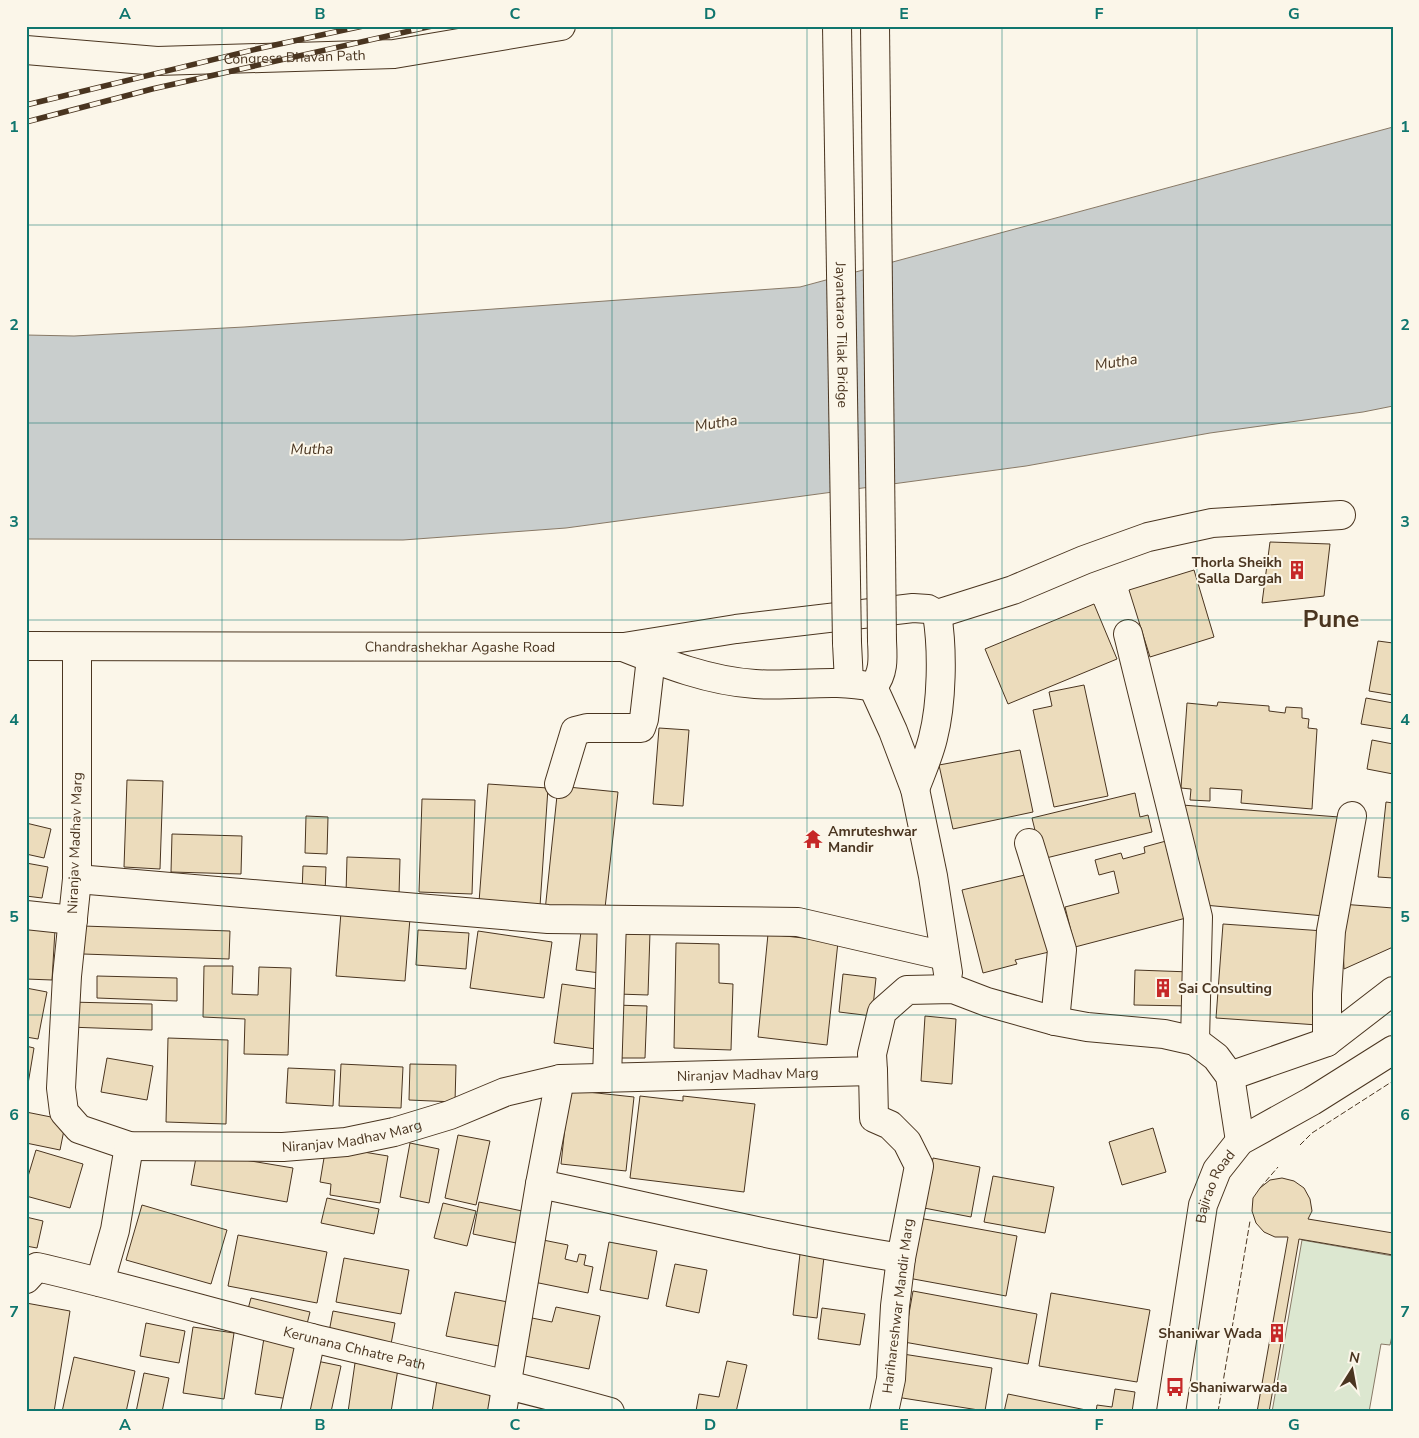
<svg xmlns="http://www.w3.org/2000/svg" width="1419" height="1438" viewBox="0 0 1419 1438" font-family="'Nunito Sans',sans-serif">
	<rect width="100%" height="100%" fill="#fbf6e9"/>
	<polygon fill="#dce7d0" stroke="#887966" points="1302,1240 1393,1256 1393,1331 1390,1345 1381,1344 1369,1412 1272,1412"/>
	<polygon fill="#c9cecd" stroke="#887966" points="1393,127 1393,406 1363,412 1210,433 1026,466 566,528 403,540 26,539 26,335 74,336 244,327 800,287"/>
	<g fill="#ecdcbc" stroke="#4a3520">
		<polygon points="1270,542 1330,544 1324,596 1262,603"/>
		<polygon points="1194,570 1214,637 1150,657 1129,590"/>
		<polygon points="1094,604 1117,659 1008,704 985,649"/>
		<polygon points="1378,641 1393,643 1393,695 1369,691"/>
		<polygon points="1084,685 1108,796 1054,807 1033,710 1052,706 1049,692"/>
		<polygon points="1366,698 1393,703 1393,729 1361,724"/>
		<polygon points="1218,702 1269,706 1269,711 1285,713 1286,707 1302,708 1302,718 1309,719 1308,728 1317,729 1312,809 1241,803 1242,790 1210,788 1210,801 1190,800 1191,789 1181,788 1187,703 1217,706"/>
		<polygon points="659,728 689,730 683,806 653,804"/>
		<polygon points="1372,740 1393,744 1393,774 1367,769"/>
		<polygon points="1020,750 1033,812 953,829 939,765"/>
		<polygon points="127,780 163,781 160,869 124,867"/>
		<polygon points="488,784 548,788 540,906 479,902"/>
		<polygon points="558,786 618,792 604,917 545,911"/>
		<polygon points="1135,793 1140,817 1148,815 1152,832 1042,859 1032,818"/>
		<polygon points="422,799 475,800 472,894 419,892"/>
		<polygon points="1386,802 1393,803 1393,878 1378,877"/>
		<polygon points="1182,805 1339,817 1335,917 1204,905"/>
		<polygon points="306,816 328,817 327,854 305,853"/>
		<polygon points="26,823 51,829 44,858 26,854"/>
		<polygon points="172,834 242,836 241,874 171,872"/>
		<polygon points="1166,841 1186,918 1075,947 1065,907 1119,893 1114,871 1099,875 1095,860 1121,853 1123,859 1145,853 1144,847"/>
		<polygon points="347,857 400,859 399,895 346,894"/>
		<polygon points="26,863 48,867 42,898 26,896"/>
		<polygon points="303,866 326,867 325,893 302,892"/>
		<polygon points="1029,874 1049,952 1015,960 1017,964 983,973 962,890"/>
		<polygon points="1341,904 1393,908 1393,947 1344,969"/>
		<polygon points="341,912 410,918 405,981 336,976"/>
		<polygon points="582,924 607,928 600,973 576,970"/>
		<polygon points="1223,924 1324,931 1318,1025 1216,1018"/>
		<polygon points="83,926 230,931 229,959 83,954"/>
		<polygon points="26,929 55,930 52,980 26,979"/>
		<polygon points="418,930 469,933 466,969 416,965"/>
		<polygon points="478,931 552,942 544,998 470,988"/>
		<polygon points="620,932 650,932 648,995 618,994"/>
		<polygon points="768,934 838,942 827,1045 758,1037"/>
		<polygon points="676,943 719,944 719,983 733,984 731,1050 674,1048"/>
		<polygon points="204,966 233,966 232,994 258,995 259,967 291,968 288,1055 244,1054 245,1019 203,1017"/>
		<polygon points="1135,970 1191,972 1190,1006 1134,1005"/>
		<polygon points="843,974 876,978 872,1016 839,1012"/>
		<polygon points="97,976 177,978 177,1001 97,998"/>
		<polygon points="562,984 605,990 596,1049 554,1043"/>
		<polygon points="26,988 47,992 38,1039 26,1037"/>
		<polygon points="69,1002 152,1004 152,1030 68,1027"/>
		<polygon points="615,1005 647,1006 645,1058 614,1058"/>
		<polygon points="925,1016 956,1019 952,1084 921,1081"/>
		<polygon points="168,1038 228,1040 226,1124 166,1122"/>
		<polygon points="26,1046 34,1048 28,1084 26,1084"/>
		<polygon points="107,1058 153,1066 147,1100 101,1092"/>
		<polygon points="341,1064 403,1067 401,1108 339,1106"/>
		<polygon points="410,1064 456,1065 455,1102 409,1100"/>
		<polygon points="288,1068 335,1070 333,1106 286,1103"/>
		<polygon points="569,1090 634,1097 626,1171 561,1164"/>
		<polygon points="640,1096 683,1101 683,1096 755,1104 744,1192 630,1178"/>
		<polygon points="26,1112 66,1120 60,1150 26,1143"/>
		<polygon points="1153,1128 1166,1172 1122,1185 1109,1142"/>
		<polygon points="458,1135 490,1141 476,1205 445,1198"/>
		<polygon points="410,1143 439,1149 429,1203 400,1197"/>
		<polygon points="339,1148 388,1156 380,1203 330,1195 331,1184 320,1182 325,1152"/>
		<polygon points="36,1150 83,1164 70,1208 26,1196 26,1183"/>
		<polygon points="197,1152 293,1168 287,1202 191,1185"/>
		<polygon points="933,1158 980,1167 971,1217 924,1208"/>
		<polygon points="993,1176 1054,1187 1045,1233 984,1222"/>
		<polygon points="1282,1178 1294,1181 1304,1188 1310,1199 1312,1211 1308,1219 1393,1233 1393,1255 1299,1239 1269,1412 1257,1412 1288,1237 1275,1237 1264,1232 1256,1223 1252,1211 1253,1198 1260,1188 1270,1180"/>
		<polygon points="327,1198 379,1209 374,1234 321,1223"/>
		<polygon points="479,1202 527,1212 521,1244 473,1234"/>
		<polygon points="443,1203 476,1211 467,1246 434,1238"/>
		<polygon points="142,1205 227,1230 211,1284 126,1260"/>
		<polygon points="26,1217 43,1221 37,1248 26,1246"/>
		<polygon points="919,1218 1017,1236 1006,1296 908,1278"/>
		<polygon points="238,1235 327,1252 317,1303 228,1286"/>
		<polygon points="538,1239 568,1245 565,1259 577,1262 579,1254 586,1255 584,1265 593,1267 588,1293 529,1281"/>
		<polygon points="609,1242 657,1251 648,1299 600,1290"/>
		<polygon points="800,1254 824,1257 817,1318 793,1315"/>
		<polygon points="344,1258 409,1270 401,1314 336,1302"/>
		<polygon points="675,1264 707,1270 699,1313 666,1306"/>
		<polygon points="913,1291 1037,1314 1028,1364 904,1342"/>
		<polygon points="455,1292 508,1302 504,1347 446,1336"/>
		<polygon points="1051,1293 1150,1310 1137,1382 1039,1366"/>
		<polygon points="251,1298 310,1312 307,1324 248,1309"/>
		<polygon points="26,1303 70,1311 54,1412 26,1412"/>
		<polygon points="556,1307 600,1316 589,1369 525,1356 532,1318 552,1322"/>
		<polygon points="822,1308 865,1314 860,1345 818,1339"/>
		<polygon points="333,1311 395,1323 391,1344 329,1332"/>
		<polygon points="146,1323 185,1331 179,1363 140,1356"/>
		<polygon points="193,1327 234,1333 224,1399 183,1393"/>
		<polygon points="264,1338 298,1344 289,1399 255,1394"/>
		<polygon points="903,1354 992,1368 985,1411 896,1397"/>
		<polygon points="74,1357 135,1371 126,1412 62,1412"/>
		<polygon points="312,1360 341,1366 331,1412 301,1412"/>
		<polygon points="727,1361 747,1365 736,1412 696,1411 699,1394 719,1397"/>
		<polygon points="355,1363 398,1369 391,1412 348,1412"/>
		<polygon points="144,1373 169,1378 162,1412 136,1412"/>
		<polygon points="437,1380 500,1390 496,1412 432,1412"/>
		<polygon points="1115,1389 1135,1392 1132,1412 1096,1412 1097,1405 1112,1407"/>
		<polygon points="1008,1394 1086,1410 1086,1412 1004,1412"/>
	</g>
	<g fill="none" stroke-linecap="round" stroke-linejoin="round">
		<g stroke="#4a3520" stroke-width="30">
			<g id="minor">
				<polyline points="1128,634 1198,917 1195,1041"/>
				<polyline points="847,643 849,682"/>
				<path id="s1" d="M26,646L623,647C666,664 709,681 755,684C796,687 832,678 873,687"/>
				<path id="s2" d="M77,647V879L67,976L61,1088L64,1112L79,1129L129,1146L283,1147L346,1142L394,1132L450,1115L505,1092L560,1079L873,1071L872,1054L882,1012L907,990L953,989L987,1002L1055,1021L1087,1027L1164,1034L1195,1041L1216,1057L1230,1076L1240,1141"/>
				<polyline points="624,647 736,629 913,608 928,609 937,614 1013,590 1084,560 1148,537 1212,523 1341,515"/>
				<polyline points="873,687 893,731 915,789 933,876 948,973"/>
				<path d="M873,687C884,673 883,659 882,641"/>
				<polyline points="559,784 575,731 587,728 641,728 644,719 651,658"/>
				<path d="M915,789C921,773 929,755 933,738C942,703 943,650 937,614"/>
				<polyline points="1029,843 1062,950 1055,1021"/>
				<polyline points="77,879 548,919 798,922 945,956"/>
				<polyline points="26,915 73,920"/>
				<polyline points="1327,1042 1327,994 1331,931 1352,816"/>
				<polyline points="873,1071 874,1118 890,1125 907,1142 919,1166 901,1258 895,1306 891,1379 884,1412"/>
				<polyline points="1230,1076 1327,1042 1393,991"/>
				<polyline points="607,1078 612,920"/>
				<path d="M540,1184C661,1209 780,1239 901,1258"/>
				<path id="s3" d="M26,1279L37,1267C129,1288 220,1315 312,1338C411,1362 511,1384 610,1412"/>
				<polyline points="100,1282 115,1230 129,1146"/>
				<polyline points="295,1412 311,1338"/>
				<polyline points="502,1412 540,1184 560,1079"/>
			</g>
		</g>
		<g stroke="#4a3520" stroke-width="30">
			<g id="major">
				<path id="s4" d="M26,50L157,61L394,54L561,26"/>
			</g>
		</g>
		<g stroke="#4a3520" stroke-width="30">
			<g id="highway">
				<path id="s5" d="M1171,1412L1203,1205L1217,1170L1240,1141L1312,1101L1393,1050"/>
			</g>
		</g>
		<use href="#minor" stroke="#fbf6e9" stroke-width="28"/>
		<use href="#major" stroke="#fbf6e9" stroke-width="28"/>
		<use href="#highway" stroke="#fbf6e9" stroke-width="28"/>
		<g stroke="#4a3520" stroke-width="5.5">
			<g id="rail">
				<polyline points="26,105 261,48 363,26"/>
				<polyline points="26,122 152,89 432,26"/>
			</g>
		</g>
		<use href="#rail" stroke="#fbf6e9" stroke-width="4" stroke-dasharray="11" stroke-linecap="butt"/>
		<g stroke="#4a3520" stroke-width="30" stroke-linecap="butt">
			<g id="minor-bridge">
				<path id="s6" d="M837,26L847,643"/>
				<polyline points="875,26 882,641"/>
			</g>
		</g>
		<use href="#minor-bridge" stroke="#fbf6e9" stroke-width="28"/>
		<g stroke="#4a3520" stroke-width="1" stroke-dasharray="6 2.5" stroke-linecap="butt">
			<polyline points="1300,1145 1312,1133 1393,1081"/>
			<polyline points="1260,1188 1278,1167"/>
			<polyline points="1218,1412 1250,1221"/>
		</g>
	</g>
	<path fill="none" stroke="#0f766e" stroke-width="1" stroke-opacity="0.55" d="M222,26V1412M417,26V1412M612,26V1412M807,26V1412M1002,26V1412M1197,26V1412M26,225H1393M26,423H1393M26,620H1393M26,818H1393M26,1015H1393M26,1213H1393"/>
	<defs>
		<g id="building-bare" transform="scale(1.5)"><path d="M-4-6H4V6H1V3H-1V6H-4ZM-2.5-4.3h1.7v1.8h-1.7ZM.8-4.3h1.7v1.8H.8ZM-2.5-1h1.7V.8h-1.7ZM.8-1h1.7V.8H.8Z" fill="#c62828" stroke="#fbf6e9" stroke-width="2.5" paint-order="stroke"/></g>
		<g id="temple-bare" transform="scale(1.5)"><path d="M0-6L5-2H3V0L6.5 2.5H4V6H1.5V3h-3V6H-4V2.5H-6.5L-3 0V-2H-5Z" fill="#c62828" stroke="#fbf6e9" stroke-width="2.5" paint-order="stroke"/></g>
		<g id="bus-bare" transform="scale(1.5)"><path d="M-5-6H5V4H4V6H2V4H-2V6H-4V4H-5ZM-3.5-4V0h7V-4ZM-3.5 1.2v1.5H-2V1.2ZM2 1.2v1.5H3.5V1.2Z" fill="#c62828" stroke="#fbf6e9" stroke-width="2.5" paint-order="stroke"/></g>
	</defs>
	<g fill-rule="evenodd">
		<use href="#building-bare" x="1297" y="570"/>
		<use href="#temple-bare" x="813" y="839"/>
		<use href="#building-bare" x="1163" y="988"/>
		<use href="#building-bare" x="1277" y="1333"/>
		<use href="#bus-bare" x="1175" y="1387"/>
	</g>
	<g text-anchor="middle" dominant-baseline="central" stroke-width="4" stroke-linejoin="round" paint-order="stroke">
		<g font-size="14" fill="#4a3520" stroke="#fbf6e9">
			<text stroke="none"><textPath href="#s4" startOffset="269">Congress Bhavan Path</textPath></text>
			<text stroke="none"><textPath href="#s6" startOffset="309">Jayantarao Tilak Bridge</textPath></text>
			<text stroke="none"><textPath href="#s1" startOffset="434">Chandrashekhar Agashe Road</textPath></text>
			<text transform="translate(75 843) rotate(-88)">Niranjav Madhav Marg</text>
			<text stroke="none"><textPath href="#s2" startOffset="1170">Niranjav Madhav Marg</textPath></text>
			<text stroke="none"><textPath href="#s2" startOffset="765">Niranjav Madhav Marg</textPath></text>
			<text stroke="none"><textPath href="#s5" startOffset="231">Bajirao Road</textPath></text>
			<text transform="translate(898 1306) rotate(-83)">Harihareshwar Mandir Marg</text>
			<text stroke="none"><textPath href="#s3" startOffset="344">Kerunana Chhatre Path</textPath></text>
		</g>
		<g font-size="14" font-weight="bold" fill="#4a3520" stroke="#fbf6e9" text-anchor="start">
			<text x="1282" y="562" text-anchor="end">Thorla Sheikh<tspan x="1282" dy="16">Salla Dargah</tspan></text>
			<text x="828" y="831">Amruteshwar<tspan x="828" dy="16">Mandir</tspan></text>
			<text x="1178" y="988">Sai Consulting</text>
			<text x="1262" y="1333" text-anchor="end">Shaniwar Wada</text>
			<text x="1190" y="1387">Shaniwarwada</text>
		</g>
		<g font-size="15" font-style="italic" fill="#4a3520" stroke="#fbf6e9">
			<text transform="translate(1116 362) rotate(-9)">Mutha</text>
			<text transform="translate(716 423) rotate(-9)">Mutha</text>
			<text transform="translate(312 449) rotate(-1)">Mutha</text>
		</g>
		<g font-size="24" font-weight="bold" fill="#4a3520" stroke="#fbf6e9">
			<text x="1331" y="619">Pune</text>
		</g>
	</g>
	<rect width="1419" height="1438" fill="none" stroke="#fbf6e9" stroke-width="55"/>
	<g transform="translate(1352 1370) rotate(11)" stroke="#fbf6e9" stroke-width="4" paint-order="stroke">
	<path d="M0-4L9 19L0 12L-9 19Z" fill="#4a3520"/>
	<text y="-8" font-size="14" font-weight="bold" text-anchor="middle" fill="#4a3520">N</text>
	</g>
	<rect x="28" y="28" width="1364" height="1382" fill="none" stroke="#0f766e" stroke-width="2"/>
	<g font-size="16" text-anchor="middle" font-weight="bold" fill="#0f766e">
		<text x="125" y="19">A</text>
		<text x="320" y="19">B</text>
		<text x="515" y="19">C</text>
		<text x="710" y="19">D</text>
		<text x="904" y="19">E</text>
		<text x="1099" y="19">F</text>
		<text x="1294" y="19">G</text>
		<text x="14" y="132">1</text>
		<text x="1405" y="132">1</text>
		<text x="14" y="330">2</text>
		<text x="1405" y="330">2</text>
		<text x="14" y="527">3</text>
		<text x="1405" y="527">3</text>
		<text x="14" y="725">4</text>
		<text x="1405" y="725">4</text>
		<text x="14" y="922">5</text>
		<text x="1405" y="922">5</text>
		<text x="14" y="1120">6</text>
		<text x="1405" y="1120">6</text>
		<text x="14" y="1317">7</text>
		<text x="1405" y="1317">7</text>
		<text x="125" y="1430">A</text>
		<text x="320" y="1430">B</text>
		<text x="515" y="1430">C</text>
		<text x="710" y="1430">D</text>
		<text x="904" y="1430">E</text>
		<text x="1099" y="1430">F</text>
		<text x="1294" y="1430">G</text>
	</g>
</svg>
